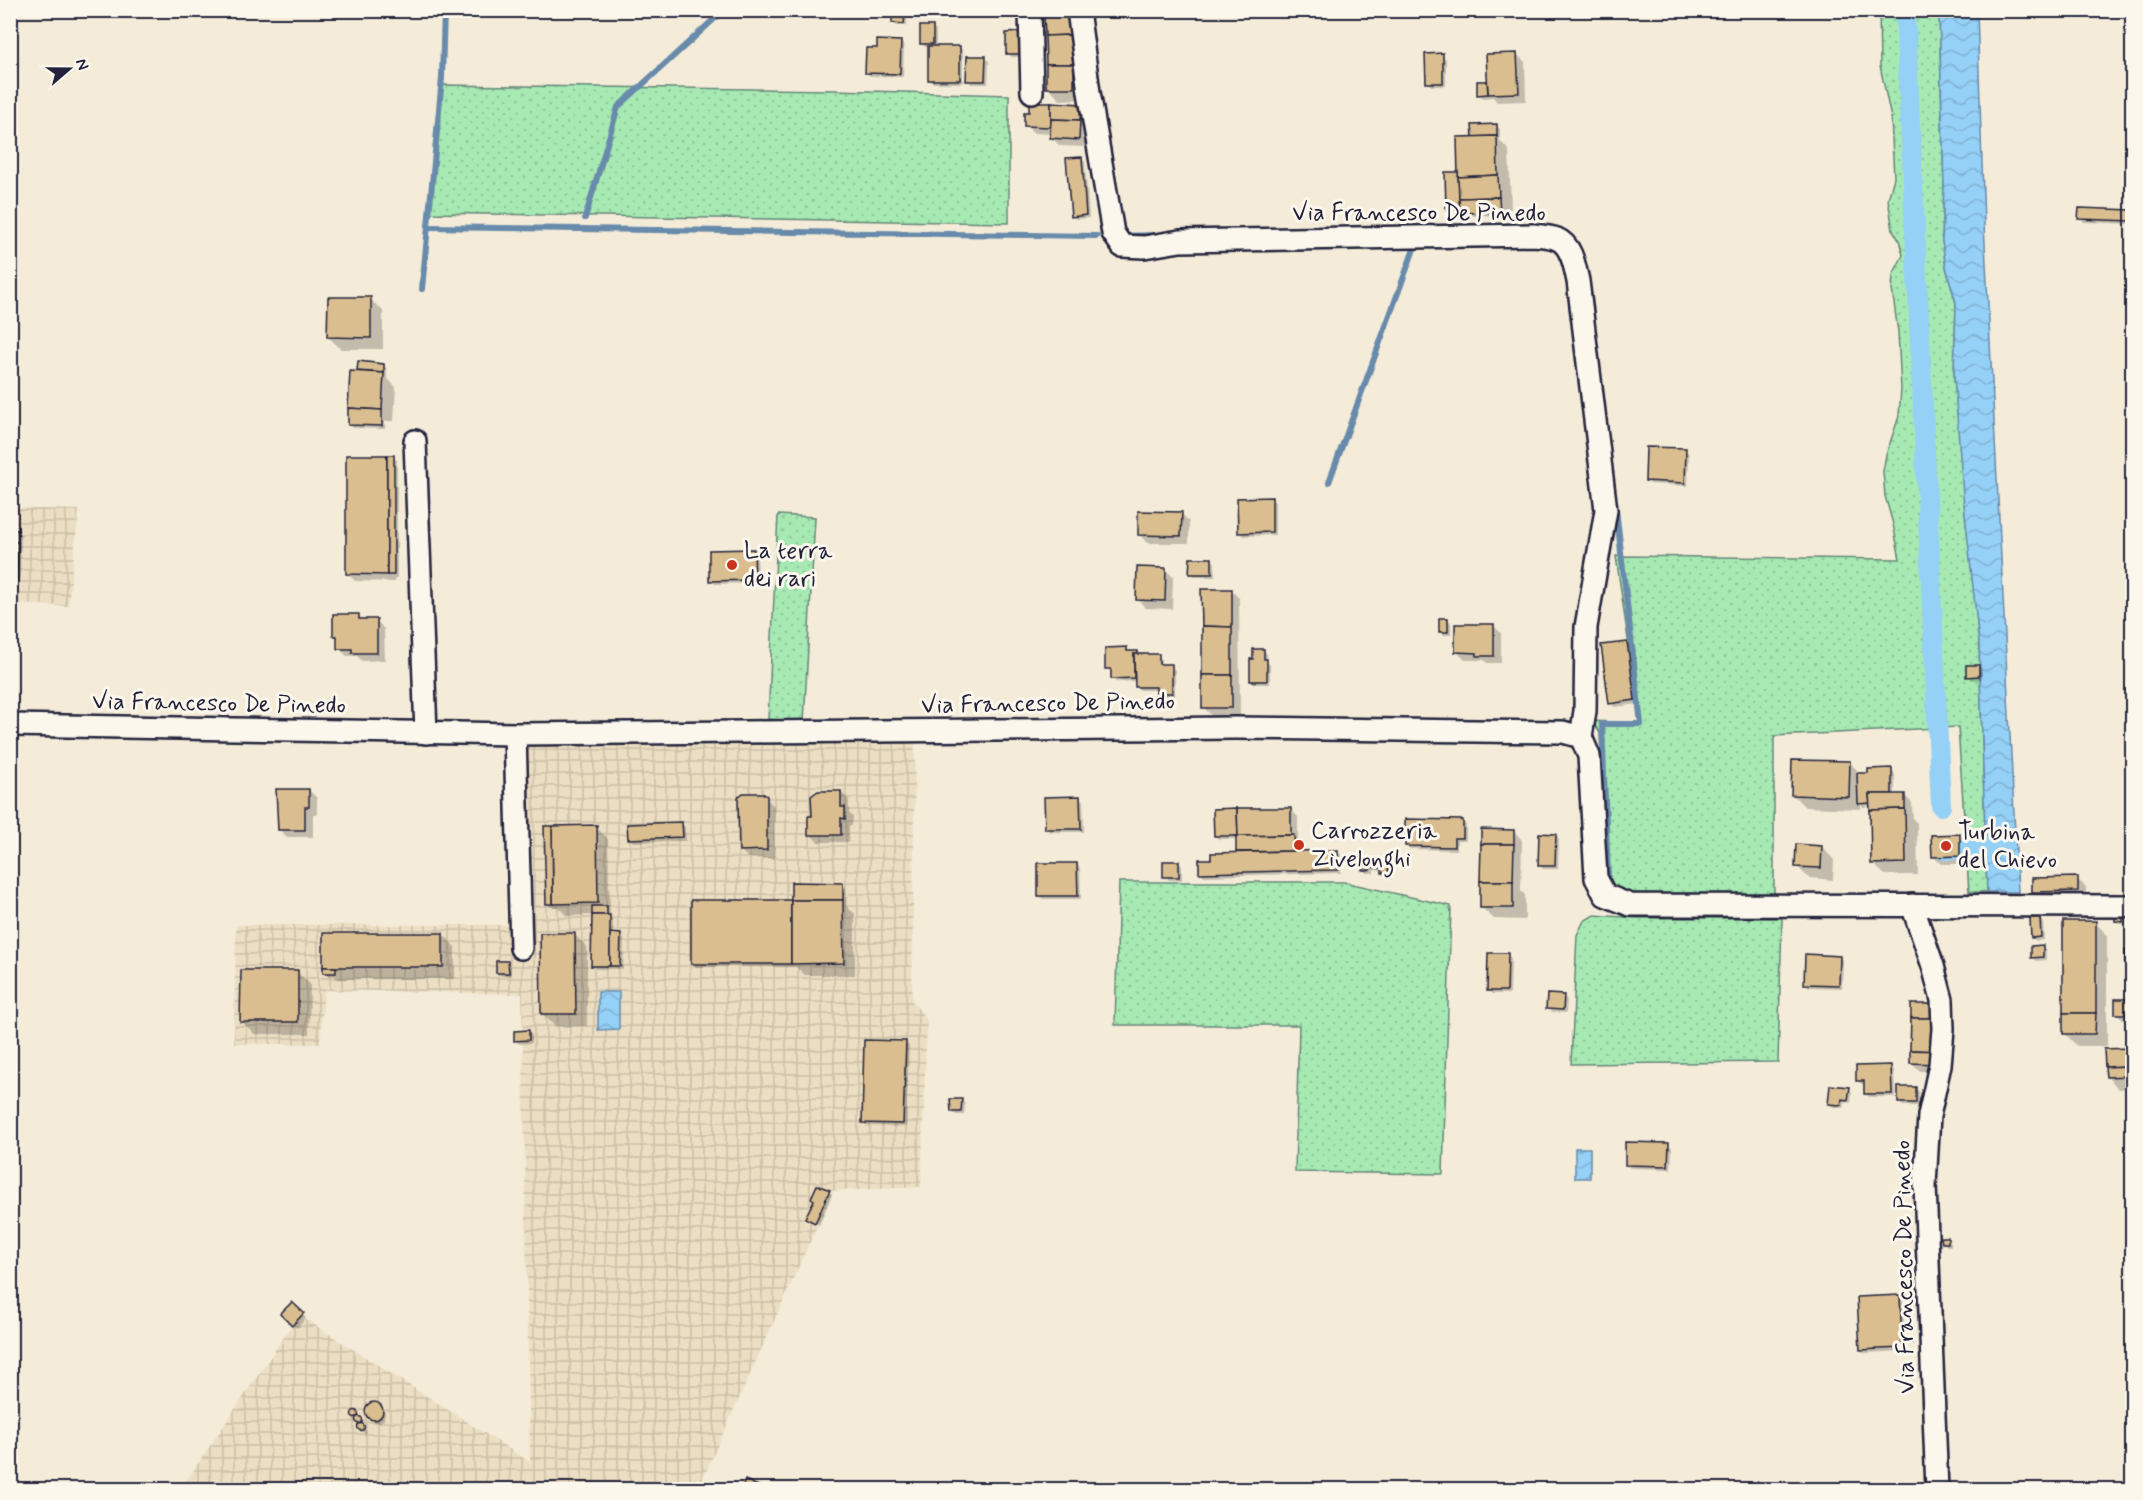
<svg xmlns="http://www.w3.org/2000/svg" width="2143" height="1500" viewBox="0 0 2143 1500" font-family="Mynerve,sans-serif">
	<defs>
		<pattern id="industrial-grid" width="8" height="8" patternUnits="userSpaceOnUse" patternTransform="scale(1.5)"><rect width="8" height="8" fill="#ecdec3"/><path d="M0 4h8M4 0v8" fill="none" stroke="#cabea8"/></pattern>
		<pattern id="grass-dots" width="8" height="8" patternUnits="userSpaceOnUse" patternTransform="scale(1.5)"><rect width="8" height="8" fill="#a7e9b3"/><path d="M2 2h.1M6 6h.1" fill="none" stroke="#8fc89b" stroke-width="1.8" stroke-linecap="round"/></pattern>
		<pattern id="water-waves" width="16" height="10" patternUnits="userSpaceOnUse" patternTransform="scale(1.5)"><rect width="16" height="10" fill="#95d0f6"/><path d="M0 5q4-4 8 0t8 0" fill="none" stroke="#80b2d4"/></pattern>
	</defs>
	<rect width="100%" height="100%" fill="#f4ecd9"/>
	<filter id="ink" filterUnits="userSpaceOnUse"><feTurbulence type="fractalNoise" baseFrequency=".0167" numOctaves="2"/><feDisplacementMap in="SourceGraphic" scale="12" xChannelSelector="R" yChannelSelector="G"/><feConvolveMatrix kernelMatrix="1 2 1 2 8 2 1 2 1" color-interpolation-filters="sRGB"/></filter>
	<g filter="url(#ink)">
		<g fill="url(#industrial-grid)">
			<polygon points="11,508 79,510 68,606 11,604"/>
			<polygon points="915,743 912,1001 927,1020 921,1187 833,1191 698,1489 180,1490 299,1315 530,1462 522,994 324,990 320,1044 234,1044 236,925 508,925 509,746"/>
		</g>
		<g fill="url(#grass-dots)" stroke="#648677" stroke-width="1.5">
			<polygon points="1879,11 1939,11 1944,186 1942,241 1946,267 1956,303 1954,376 1979,643 1987,892 1969,892 1958,727 1774,736 1774,897 1629,896 1612,887 1607,877 1600,733 1592,721 1640,723 1616,556 1900,559 1893,524 1885,496 1883,471 1886,455 1899,416 1901,389 1898,332 1892,289 1893,275 1903,255 1899,240 1893,230 1888,199 1894,178 1891,118 1880,66"/>
			<polygon points="440,85 833,90 1009,95 1009,223 428,213"/>
			<polygon points="778,515 815,517 804,722 768,719"/>
			<polygon points="1119,882 1344,882 1451,906 1443,1174 1295,1172 1299,1025 1115,1025"/>
			<polygon points="1594,915 1637,918 1782,918 1778,1062 1571,1064 1577,935 1584,921"/>
		</g>
		<g fill="url(#water-waves)" stroke="#678aab" stroke-width="1.5">
			<polygon points="1939,11 1977,11 1984,224 2018,892 1987,892 1979,643 1963,495 1954,376 1956,303 1946,267 1942,241 1944,186"/>
			<polygon points="598,992 619,992 619,1029 598,1030"/>
			<rect x="1575" y="1148" width="15" height="30"/>
		</g>
		<g fill="#0003">
			<polygon points="904,15 907,19 907,26 897,26 893,22"/>
			<polygon points="1068,15 1086,99 1060,100 1048,87"/>
			<polygon points="933,28 936,31 936,48 960,48 963,51 963,83 933,83 929,79 930,47 925,47 922,44"/>
			<polygon points="1007,34 1025,57 1012,57 1008,54"/>
			<polygon points="901,42 904,46 903,77 870,76 867,72"/>
			<polygon points="1517,54 1525,62 1526,101 1497,102 1493,97 1483,98 1479,94 1486,82 1489,84"/>
			<polygon points="1442,55 1446,59 1446,86 1431,86 1428,82"/>
			<polygon points="985,58 989,61 988,84 971,84 968,80"/>
			<polygon points="1080,105 1088,113 1087,147 1060,146 1052,138 1052,134 1034,133 1025,125"/>
			<polygon points="1496,125 1500,129 1500,141 1509,150 1511,209 1502,209 1502,215 1465,216 1461,212 1451,212 1448,209 1474,138"/>
			<polygon points="1081,158 1085,162 1089,218 1076,219 1072,216"/>
			<polygon points="2080,210 2132,212 2132,224 2084,222 2080,218"/>
			<polygon points="370,299 383,311 383,349 341,349 328,337"/>
			<polygon points="359,363 383,365 387,369 387,378 396,387 394,421 385,421 385,429 353,428 349,424"/>
			<polygon points="1685,450 1689,454 1688,486 1650,484 1646,480"/>
			<polygon points="393,457 397,460 397,578 395,578 395,582 355,581 347,573"/>
			<polygon points="1271,498 1275,502 1275,535 1243,536 1240,532"/>
			<polygon points="1181,513 1189,522 1189,543 1147,543 1139,534"/>
			<polygon points="10,532 18,532 21,535 20,583 10,583"/>
			<polygon points="754,551 757,554 758,583 715,584 711,580"/>
			<polygon points="1212,559 1215,563 1215,577 1195,577 1191,573"/>
			<polygon points="1165,569 1173,577 1172,609 1146,608 1138,600"/>
			<polygon points="1231,590 1239,598 1240,716 1212,716 1204,708"/>
			<polygon points="358,615 363,621 376,620 384,629 385,660 362,661 357,656 347,656 338,648 338,639 334,635"/>
			<polygon points="1448,619 1451,623 1451,635 1444,635 1440,631"/>
			<polygon points="1493,625 1501,633 1501,663 1487,663 1484,660 1465,660 1457,652"/>
			<polygon points="1627,643 1630,647 1638,704 1614,707 1611,703"/>
			<polygon points="1126,649 1129,652 1138,652 1141,656 1158,656 1161,659 1161,666 1171,666 1175,670 1175,696 1161,696 1157,690 1140,690 1136,686 1136,681 1116,682 1112,678 1112,672 1106,668"/>
			<polygon points="1263,650 1267,654 1267,662 1270,665 1270,684 1255,684 1252,681"/>
			<polygon points="1978,666 1982,670 1982,679 1972,680 1968,676"/>
			<polygon points="1850,763 1861,774 1891,770 1895,774 1895,795 1904,795 1912,803 1913,819 1917,823 1918,875 1885,875 1872,863 1871,806 1863,807 1861,804 1861,809 1805,807 1792,794"/>
			<polygon points="309,790 317,798 317,814 313,814 313,837 287,837 279,829"/>
			<polygon points="841,792 849,800 849,813 853,817 852,826 849,826 849,842 818,842 810,834"/>
			<polygon points="766,798 774,806 775,858 748,858 740,850"/>
			<polygon points="1080,798 1083,801 1084,832 1050,832 1046,828"/>
			<polygon points="1290,809 1298,817 1298,853 1338,852 1341,855 1341,873 1204,876 1201,872 1212,860 1238,854 1237,839 1219,839 1215,836"/>
			<polygon points="1462,821 1466,825 1466,841 1457,841 1457,850 1410,849 1406,846"/>
			<polygon points="681,824 685,827 686,841 633,842 629,838"/>
			<polygon points="596,827 608,839 610,917 613,921 613,935 620,935 624,939 623,969 596,969 593,965 593,915 567,916 558,907 551,907 547,903"/>
			<polygon points="1514,831 1522,840 1521,891 1525,895 1525,920 1494,919 1481,907"/>
			<polygon points="1556,835 1559,839 1558,869 1543,869 1540,865"/>
			<polygon points="1959,836 1967,844 1968,864 1941,864 1933,856"/>
			<polygon points="1822,847 1834,860 1833,880 1809,878 1796,866"/>
			<polygon points="1388,861 1392,865 1391,877 1387,876 1383,871 1374,870 1374,873 1367,873 1363,869"/>
			<polygon points="1178,862 1182,866 1182,880 1169,880 1165,876"/>
			<polygon points="1077,864 1080,868 1081,899 1043,899 1039,896"/>
			<polygon points="2077,879 2086,887 2086,899 2041,899 2033,891"/>
			<polygon points="843,884 846,888 846,906 855,914 855,975 805,975 796,967 696,967 693,963 793,902"/>
			<polygon points="2122,917 2126,920 2126,924 2120,924 2116,921"/>
			<polygon points="2039,919 2043,922 2044,940 2036,941 2033,937"/>
			<polygon points="2095,922 2107,935 2107,1046 2077,1046 2065,1034"/>
			<polygon points="325,934 443,934 455,947 455,979 337,979 334,976 328,976 325,972"/>
			<polygon points="574,934 587,947 587,1026 555,1026 542,1014"/>
			<polygon points="2043,947 2046,950 2046,960 2036,961 2032,957"/>
			<polygon points="1507,954 1511,958 1510,994 1492,994 1489,990"/>
			<polygon points="1840,957 1843,961 1842,988 1809,987 1806,983"/>
			<polygon points="508,962 511,966 511,976 501,976 498,973"/>
			<polygon points="297,972 310,984 309,1034 254,1034 242,1021"/>
			<polygon points="1563,997 1567,1000 1566,1013 1552,1012 1548,1008"/>
			<polygon points="2117,1001 2132,1001 2132,1026 2129,1026 2117,1013"/>
			<polygon points="528,1031 532,1035 532,1043 519,1044 516,1040"/>
			<polygon points="905,1042 909,1046 906,1127 867,1126 863,1122"/>
			<polygon points="2128,1050 2132,1053 2132,1088 2119,1089 2107,1077"/>
			<polygon points="1912,1063 1948,1063 1944,1071 1920,1071"/>
			<polygon points="1891,1066 1894,1070 1895,1097 1869,1097 1866,1094 1865,1084 1861,1084 1858,1080"/>
			<polygon points="1915,1088 1919,1092 1919,1106 1903,1106 1900,1103"/>
			<polygon points="1849,1089 1852,1092 1851,1103 1845,1102 1844,1108 1833,1107 1829,1103"/>
			<polygon points="961,1100 965,1104 964,1115 956,1115 952,1112"/>
			<polygon points="1668,1144 1672,1148 1671,1169 1630,1168 1626,1164"/>
			<polygon points="829,1192 832,1195 819,1225 807,1218"/>
			<polygon points="1947,1238 1951,1242 1951,1246 1947,1246 1943,1243"/>
			<polygon points="1899,1297 1903,1300 1905,1351 1865,1353 1861,1350"/>
			<polygon points="292,1304 306,1318 297,1328 282,1314"/>
			<polygon points="375,1403 385,1413 384,1420 378,1423 375,1422 366,1412 369,1405"/>
			<polygon points="362,1425 367,1432 365,1434 360,1429 360,1426"/>
		</g>
		<g fill="none" stroke-linecap="round" stroke-linejoin="round">
			<g stroke="#678aab" stroke-width="6">
				<polyline points="585,218 618,107 724,10"/>
				<polyline points="428,227 1097,236"/>
				<polyline points="1123,236 1157,235"/>
				<polyline points="422,289 442,78 444,10"/>
				<polyline points="1329,482 1414,249"/>
				<polyline points="1608,877 1602,724 1641,724 1616,509"/>
			</g>
			<g stroke="#95d0f6" stroke-width="20">
				<polyline points="1905,10 1941,806"/>
				<polyline points="1943,850 2001,848 2000,835"/>
			</g>
		</g>
		<g fill="#dabe8f" stroke="#22223b" stroke-width="1.5">
			<polygon points="892,13 905,14 904,24 892,23"/>
			<polygon points="1068,14 1071,35 1045,36 1044,15"/>
			<rect x="920" y="26" width="13" height="18"/>
			<polygon points="1021,32 1022,54 1006,54 1006,33"/>
			<polygon points="1071,35 1074,64 1046,64 1045,36"/>
			<polygon points="877,40 901,41 900,74 865,73 866,48 877,48"/>
			<rect x="928" y="46" width="32" height="34"/>
			<polygon points="1443,53 1443,83 1426,83 1425,54"/>
			<polygon points="1517,53 1519,93 1488,94 1486,54"/>
			<polygon points="967,56 986,56 985,81 966,81"/>
			<rect x="1046" y="64" width="28" height="24"/>
			<polygon points="1477,81 1487,81 1488,94 1477,95"/>
			<polygon points="1029,102 1051,102 1051,127 1024,126 1024,112 1029,112"/>
			<polygon points="1051,102 1081,104 1080,120 1051,119"/>
			<polygon points="1051,119 1080,120 1079,140 1050,138"/>
			<polygon points="1497,124 1497,136 1473,137 1472,125"/>
			<polygon points="1497,136 1498,175 1458,177 1457,137"/>
			<polygon points="1082,157 1086,215 1071,217 1066,158"/>
			<polygon points="1445,172 1458,172 1460,209 1446,209"/>
			<polygon points="1498,175 1499,197 1459,198 1458,177"/>
			<polygon points="1499,197 1500,212 1460,213 1459,198"/>
			<polygon points="2079,208 2132,210 2132,221 2078,219"/>
			<polygon points="328,297 371,297 371,338 327,337"/>
			<polygon points="358,361 384,364 384,373 357,371"/>
			<polygon points="350,371 384,373 382,410 348,408"/>
			<polygon points="348,408 382,410 382,426 348,425"/>
			<polygon points="1646,447 1686,448 1685,483 1645,481"/>
			<polygon points="346,455 387,455 387,575 346,574"/>
			<rect x="387" y="455" width="7" height="120"/>
			<polygon points="1272,497 1272,532 1238,533 1237,498"/>
			<polygon points="1138,511 1182,512 1181,536 1138,535"/>
			<rect x="10" y="530" width="8" height="12"/>
			<polygon points="10,542 18,542 17,580 10,580"/>
			<polygon points="754,549 755,580 709,581 709,550"/>
			<polygon points="1190,558 1212,558 1212,574 1189,574"/>
			<polygon points="1137,567 1166,568 1165,601 1136,600"/>
			<polygon points="1201,589 1232,589 1232,627 1202,626"/>
			<polygon points="333,614 359,614 359,619 377,619 377,653 352,653 352,649 337,649 337,636 333,636"/>
			<rect x="1439" y="618" width="9" height="14"/>
			<polygon points="1455,624 1494,624 1494,656 1477,656 1477,653 1455,652"/>
			<polygon points="1202,626 1232,627 1232,675 1202,675"/>
			<polygon points="1627,642 1635,700 1609,704 1601,645"/>
			<polygon points="1127,647 1127,651 1138,651 1138,654 1134,654 1134,678 1111,679 1111,669 1105,669 1105,648"/>
			<polygon points="1253,649 1264,649 1264,659 1267,659 1267,681 1250,681 1250,659 1253,659"/>
			<polygon points="1134,654 1159,654 1159,664 1172,664 1172,693 1156,693 1156,687 1135,687"/>
			<polygon points="1966,665 1979,665 1979,676 1966,677"/>
			<rect x="1202" y="675" width="30" height="33"/>
			<polygon points="1792,760 1850,761 1849,797 1791,795"/>
			<polygon points="1892,768 1892,794 1869,794 1870,803 1858,804 1857,773 1868,773 1868,769"/>
			<polygon points="276,789 309,789 309,807 305,807 305,830 278,830"/>
			<polygon points="818,791 841,791 841,807 845,807 845,819 841,818 841,835 808,835 808,816 812,816 811,796"/>
			<polygon points="743,793 762,793 767,796 767,850 739,851 738,797"/>
			<polygon points="1869,794 1905,794 1905,809 1870,810"/>
			<polygon points="1080,796 1081,829 1045,829 1044,797"/>
			<polygon points="1237,808 1238,836 1214,836 1213,809"/>
			<polygon points="1237,808 1291,808 1291,835 1238,836"/>
			<polygon points="1905,809 1906,863 1871,864 1870,810"/>
			<polygon points="1405,819 1463,820 1463,838 1454,838 1454,847 1405,846"/>
			<polygon points="682,822 683,837 628,839 627,824"/>
			<polygon points="597,825 598,903 553,904 552,826"/>
			<polygon points="544,826 552,826 553,904 546,904"/>
			<polygon points="1481,829 1514,830 1514,844 1481,844"/>
			<polygon points="1539,833 1556,834 1555,866 1538,866"/>
			<polygon points="1960,834 1960,856 1932,857 1931,835"/>
			<polygon points="1294,835 1295,851 1236,852 1236,836"/>
			<polygon points="1481,844 1514,844 1513,881 1480,881"/>
			<polygon points="1796,844 1822,846 1821,868 1795,867"/>
			<polygon points="1338,850 1338,870 1199,873 1199,859 1211,859 1211,853"/>
			<polygon points="1371,859 1389,860 1388,874 1382,873 1382,868 1371,867 1370,870 1362,870 1362,862 1371,862"/>
			<rect x="1163" y="861" width="16" height="16"/>
			<polygon points="1038,863 1077,863 1078,896 1038,896"/>
			<polygon points="2078,877 2078,891 2032,892 2032,878"/>
			<rect x="1480" y="881" width="33" height="27"/>
			<polygon points="791,882 843,883 843,900 791,900"/>
			<rect x="691" y="900" width="100" height="64"/>
			<polygon points="791,900 843,900 844,963 791,964"/>
			<rect x="592" y="906" width="15" height="9"/>
			<polygon points="592,915 610,915 610,966 591,966"/>
			<polygon points="2115,915 2123,915 2123,922 2115,921"/>
			<polygon points="2040,917 2041,937 2031,938 2030,918"/>
			<rect x="2063" y="921" width="33" height="92"/>
			<rect x="323" y="933" width="120" height="34"/>
			<polygon points="540,933 575,933 576,1014 541,1014"/>
			<polygon points="610,933 621,934 620,966 610,966"/>
			<polygon points="2043,945 2043,957 2031,958 2031,946"/>
			<polygon points="2125,950 2132,951 2132,973 2128,972 2128,963 2125,963"/>
			<polygon points="1488,953 1508,953 1507,991 1487,991"/>
			<polygon points="1805,954 1840,956 1839,985 1804,984"/>
			<polygon points="496,961 508,961 509,973 496,973"/>
			<rect x="323" y="967" width="13" height="6"/>
			<polygon points="241,970 298,970 298,1022 240,1022"/>
			<polygon points="1547,994 1564,995 1563,1010 1546,1009"/>
			<rect x="2115" y="999" width="17" height="15"/>
			<rect x="1911" y="1004" width="26" height="14"/>
			<polygon points="2063,1013 2096,1013 2095,1034 2063,1034"/>
			<polygon points="1911,1018 1937,1018 1937,1051 1910,1050"/>
			<polygon points="529,1030 529,1040 514,1041 514,1031"/>
			<polygon points="864,1040 906,1041 903,1124 862,1123"/>
			<polygon points="2129,1048 2130,1066 2105,1067 2104,1049"/>
			<polygon points="1910,1050 1937,1051 1936,1064 1910,1063"/>
			<polygon points="1891,1065 1892,1094 1864,1094 1864,1081 1856,1081 1856,1066"/>
			<polygon points="2130,1066 2130,1076 2106,1077 2105,1067"/>
			<polygon points="1830,1085 1850,1087 1848,1100 1842,1099 1841,1105 1828,1104"/>
			<rect x="1898" y="1087" width="18" height="16"/>
			<polygon points="950,1099 962,1099 961,1112 951,1112"/>
			<polygon points="1625,1142 1669,1143 1668,1166 1625,1165"/>
			<polygon points="817,1185 830,1190 815,1223 805,1218 814,1200 811,1198"/>
			<polygon points="1941,1237 1948,1237 1948,1243 1942,1243"/>
			<polygon points="1900,1295 1902,1348 1860,1350 1857,1297"/>
			<polygon points="292,1302 304,1313 292,1326 280,1314"/>
			<circle cx="374" cy="1411" r="9"/>
			<circle cx="355" cy="1414" r="3.5"/>
			<circle cx="359" cy="1420" r="3.5"/>
			<circle cx="361" cy="1427" r="3.5"/>
			<polygon points="745,1480 767,1490 741,1490"/>
		</g>
		<g fill="none" stroke-linecap="round" stroke-linejoin="round">
			<g stroke="#22223b" stroke-width="26">
				<g id="street">
					<polyline points="1030,10 1032,92"/>
					<path d="M1078,10L1089,92L1113,233L1122,246L1144,247L1180,241L1533,235C1541,236 1550,236 1557,239C1572,245 1575,268 1578,281L1606,510L1586,627L1585,711L1581,737"/>
					<polyline points="415,441 426,733"/>
					<polyline points="10,725 515,734 1236,728 1563,732 1581,737 1589,756 1596,878 1605,895 1630,905 2132,906"/>
					<polyline points="515,734 521,948"/>
					<polyline points="1912,905 1933,966 1942,1000 1943,1029 1940,1065 1929,1116 1925,1185 1937,1490"/>
				</g>
			</g>
			<use href="#street" stroke="#fbf7ec" stroke-width="21"/>
		</g>
	</g>
	<g fill="#c8321e" stroke="#fbf7ec" stroke-width="2">
		<circle cx="732" cy="565" r="6"/>
		<circle cx="1299" cy="845" r="6"/>
		<circle cx="1946" cy="846" r="6"/>
	</g>
	<g text-anchor="middle" dominant-baseline="central" stroke-width="6" stroke-linejoin="round" paint-order="stroke">
		<g font-size="24" fill="#22223b" stroke="#fbf7ec">
			<text x="1419" y="213">Via Francesco De Pinedo</text>
			<text transform="translate(219 704) rotate(1)">Via Francesco De Pinedo</text>
			<text transform="translate(1048 704) rotate(-1)">Via Francesco De Pinedo</text>
			<text transform="translate(1905 1267) rotate(-91)">Via Francesco De Pinedo</text>
		</g>
		<g font-size="24" fill="#22223b" stroke="#fbf7ec" text-anchor="start">
			<text x="744" y="551">La terra<tspan x="744" dy="28">dei rari</tspan></text>
			<text x="1311" y="831">Carrozzeria<tspan x="1311" dy="28">Zivelonghi</tspan></text>
			<text x="1958" y="832">Turbina<tspan x="1958" dy="28">del Chievo</tspan></text>
		</g>
	</g>
	<rect width="2143" height="1500" fill="none" stroke="#fbf7ec" stroke-width="36"/>
	<rect x="18" y="18" width="2107" height="1464" fill="none" stroke="#22223b" stroke-width="2" filter="url(#ink)"/>
	<g transform="translate(69 69) rotate(70)" stroke="#fbf7ec" stroke-width="4.5" paint-order="stroke">
	<path d="M0-4.5L10 22L0 15L-10 22Z" fill="#22223b"/>
	<text y="-9" font-size="16" font-weight="bold" text-anchor="middle" fill="#22223b">N</text>
	</g>
</svg>
